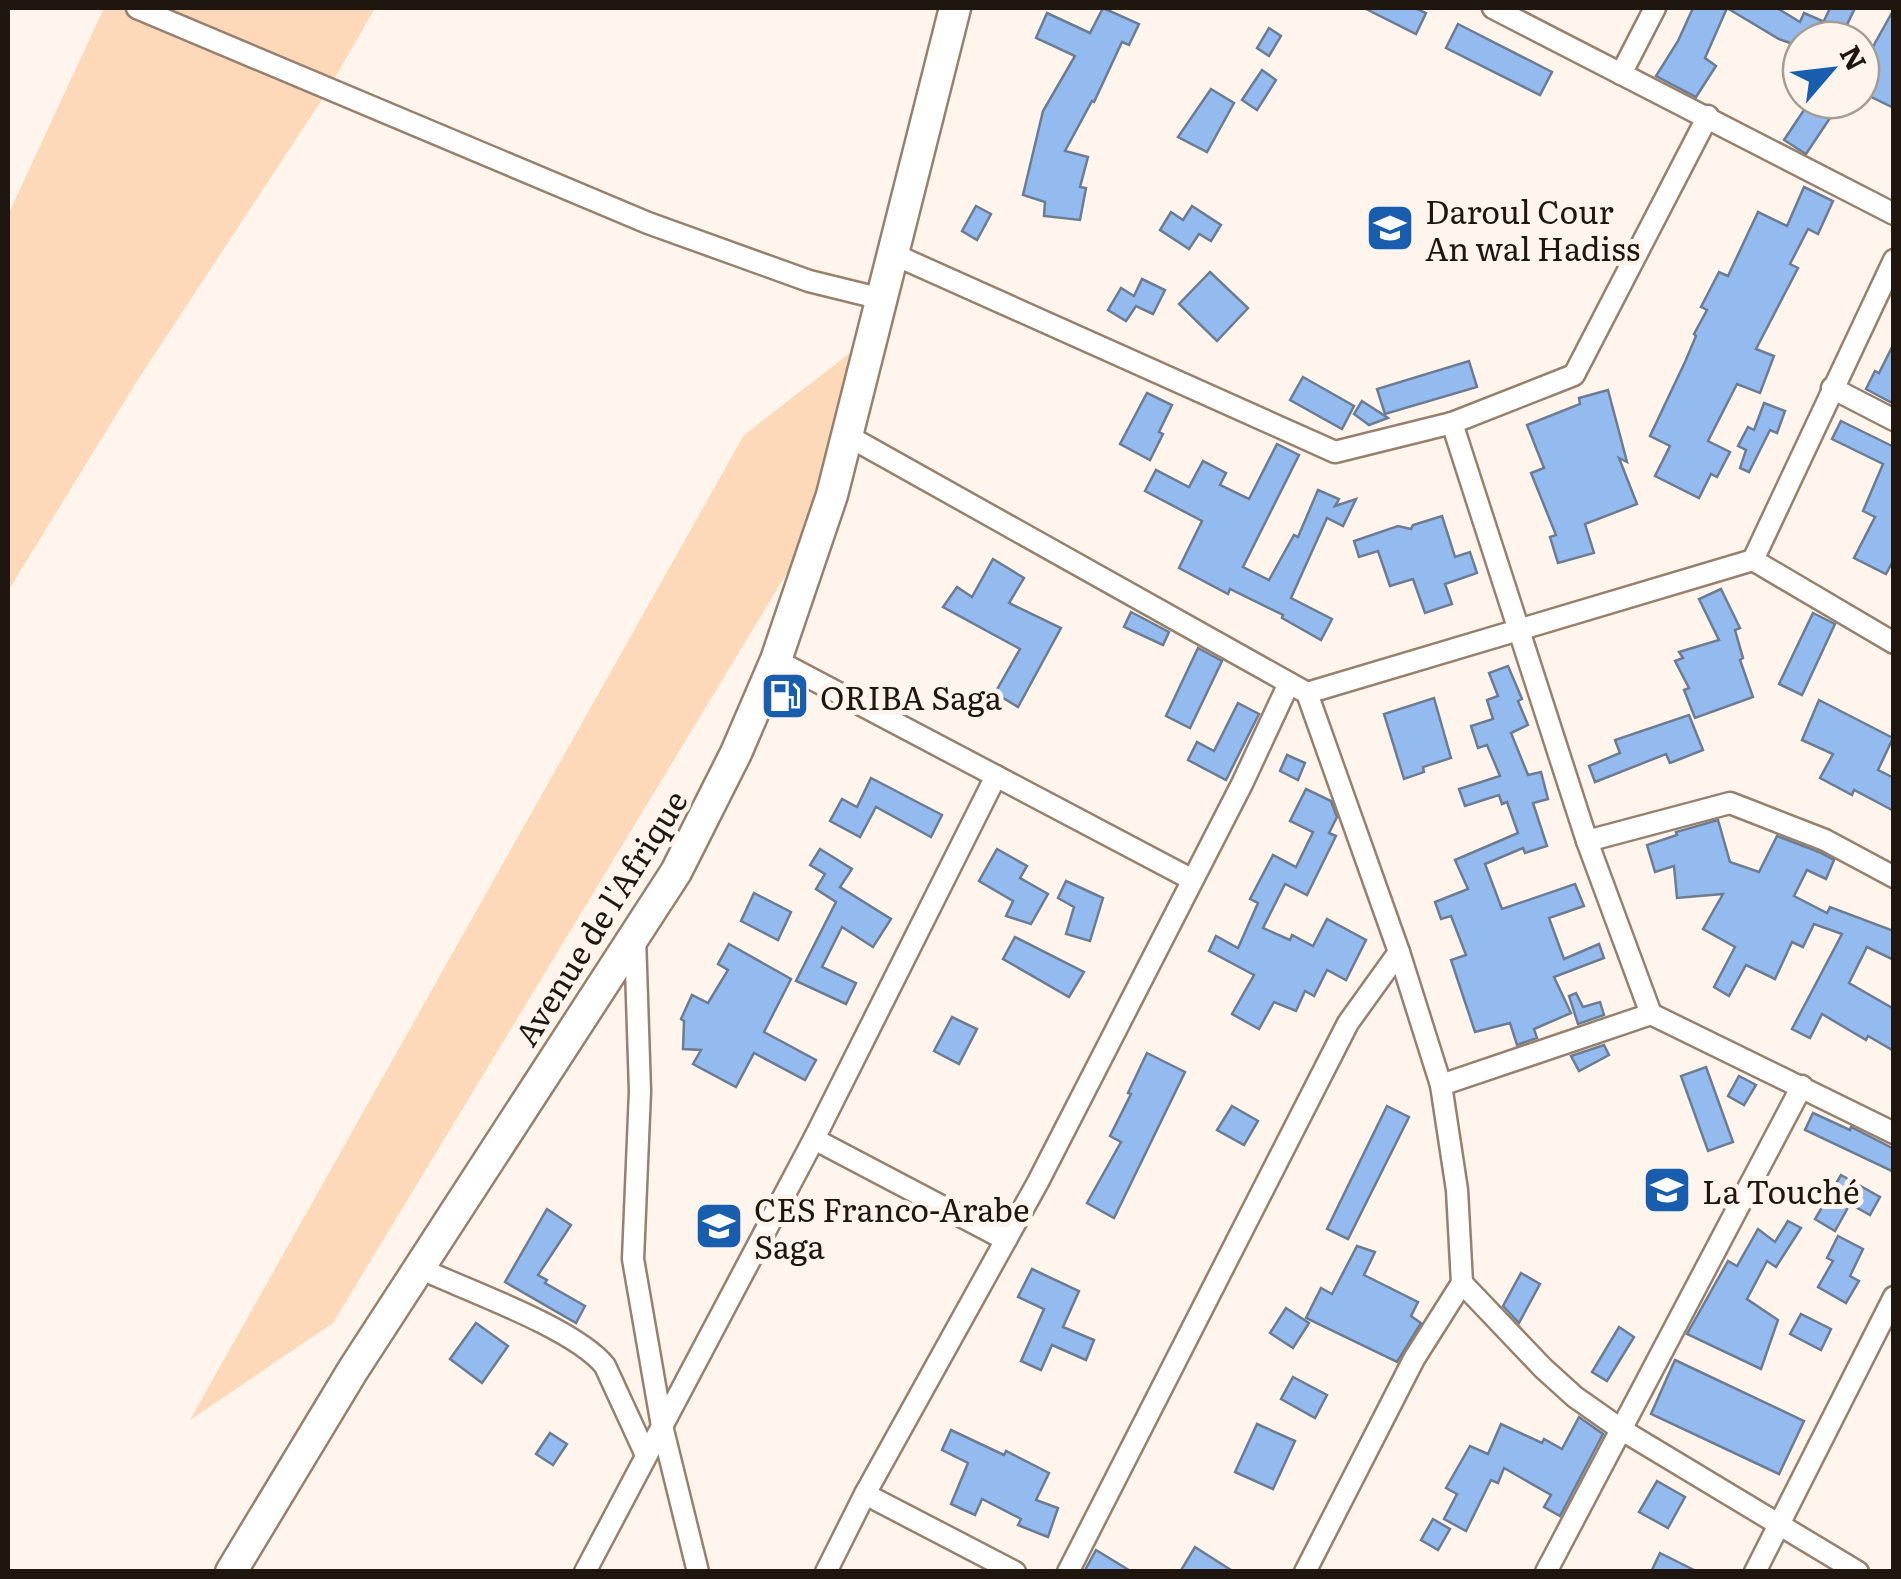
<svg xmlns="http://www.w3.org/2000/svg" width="1901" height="1579" viewBox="0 0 1901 1579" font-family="Literata,serif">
	<rect width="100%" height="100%" fill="#fff5ed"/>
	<g fill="#fdd8b9">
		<polygon points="104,8 375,8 325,95 137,381 8,591 8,215"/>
		<polygon points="880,330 810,535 333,1323 190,1420 744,435"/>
	</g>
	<g fill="#93bbef" stroke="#6c7c92" stroke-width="2.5">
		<polygon points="1103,8 1139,24 1129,45 1122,42 1094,102 1092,101 1065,151 1088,157 1080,187 1086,188 1080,220 1044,216 1045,202 1023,195 1043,111 1075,56 1036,38 1047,13 1090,33"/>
		<polygon points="1364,8 1415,8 1426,13 1416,34"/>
		<polygon points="1693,8 1777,8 1800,22 1804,13 1836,27 1830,40 1801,40 1801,47 1779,39 1727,8 1705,58 1716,66 1696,97 1656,76 1678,41"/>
		<polygon points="1830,8 1855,8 1844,31 1824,21"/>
		<polygon points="1894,9 1894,108 1861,92 1861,68"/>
		<polygon points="1458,24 1552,72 1540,95 1446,48"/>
		<polygon points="1269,28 1281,36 1269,56 1257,48"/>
		<polygon points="1262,70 1276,80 1257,110 1242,100"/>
		<polygon points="1211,89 1234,103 1207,152 1178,137"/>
		<polygon points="1808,104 1830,118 1806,154 1784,140"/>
		<polygon points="1804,187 1833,201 1818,234 1808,229 1790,264 1798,268 1756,349 1774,356 1760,393 1737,384 1708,441 1730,452 1717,477 1711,474 1699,498 1655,476 1670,446 1650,436 1685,362 1696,336 1694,334 1707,310 1701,307 1719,272 1728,276 1758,212 1787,226"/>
		<polygon points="976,206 991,214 977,240 962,231"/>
		<polygon points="1192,206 1221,225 1211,241 1199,234 1189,249 1160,230 1171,212 1183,220"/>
		<polygon points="1210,272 1248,308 1217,341 1179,304"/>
		<polygon points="1142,279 1165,290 1153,314 1136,306 1126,321 1108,310 1121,288 1134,296"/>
		<polygon points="1894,343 1894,404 1866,389 1875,371 1879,373"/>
		<polygon points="1469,361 1477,387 1385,414 1377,389"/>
		<polygon points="1303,377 1354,406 1342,429 1290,400"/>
		<polygon points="1608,390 1627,462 1619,458 1637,504 1585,524 1594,553 1558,563 1550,537 1556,535 1531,473 1544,468 1527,425 1580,404 1579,398"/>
		<polygon points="1147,393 1172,405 1159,432 1163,434 1150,460 1120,444"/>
		<polygon points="1362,401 1388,418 1369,425 1354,414"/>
		<polygon points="1764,403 1785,411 1777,433 1770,430 1749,472 1740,468 1746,450 1738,446 1748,427 1754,430"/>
		<polygon points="1841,421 1892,446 1894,443 1894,559 1886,574 1854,558 1875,517 1863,511 1883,464 1832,439"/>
		<polygon points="1277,444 1299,455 1243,567 1269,580 1294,535 1298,537 1318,490 1339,499 1335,506 1356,499 1343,526 1327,518 1291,598 1332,619 1321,640 1282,618 1283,615 1230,589 1228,594 1179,568 1202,521 1145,491 1156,470 1189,487 1203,461 1226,473 1220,485 1249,499"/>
		<polygon points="1442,516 1455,557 1470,552 1477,573 1445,584 1452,604 1425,613 1413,579 1390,586 1378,551 1359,557 1354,541 1398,526 1411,529 1413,525"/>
		<polygon points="993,559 1024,578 1009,603 1061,628 1018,707 995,693 1020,649 943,607 957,587 972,597"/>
		<polygon points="1721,589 1740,628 1735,630 1743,658 1740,660 1753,697 1695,718 1684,690 1689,688 1675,661 1683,658 1679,652 1719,640 1699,599"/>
		<polygon points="1131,612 1169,632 1163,645 1124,627"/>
		<polygon points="1813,613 1835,624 1802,695 1779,684"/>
		<polygon points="1198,648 1222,661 1190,728 1166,716"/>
		<polygon points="1508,666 1522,699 1518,701 1528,725 1511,733 1528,775 1541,772 1548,799 1533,803 1547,846 1525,853 1523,848 1485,864 1502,909 1575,884 1584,906 1549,918 1564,959 1599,944 1604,958 1554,977 1571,1013 1534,1029 1537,1038 1517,1045 1510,1023 1475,1032 1451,960 1466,955 1451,916 1441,919 1435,902 1468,889 1455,860 1518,833 1507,802 1502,804 1499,795 1465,806 1459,789 1500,776 1487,745 1478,748 1471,726 1493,719 1487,700 1498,696 1489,673"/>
		<polygon points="1434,698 1451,758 1423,767 1424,772 1404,779 1384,714"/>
		<polygon points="1819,700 1893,738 1878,770 1894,778 1894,811 1854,790 1852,795 1820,778 1833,754 1802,740"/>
		<polygon points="1238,703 1259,714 1226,780 1188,760 1197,742 1214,751"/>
		<polygon points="1689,715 1703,750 1670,763 1666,754 1595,782 1589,766 1620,753 1615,740"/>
		<polygon points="1287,755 1305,763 1298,780 1280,771"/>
		<polygon points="871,778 942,815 931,837 876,807 860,837 830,821 842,799 857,807"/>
		<polygon points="1306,789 1331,801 1337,817 1329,833 1336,836 1307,895 1285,884 1263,928 1290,940 1292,935 1313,946 1327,919 1366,940 1346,980 1327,970 1314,996 1305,991 1296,1011 1274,1002 1259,1029 1232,1014 1254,975 1209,951 1216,936 1238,948 1258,903 1250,899 1273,855 1296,867 1313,832 1290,821"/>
		<polygon points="1718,820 1730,862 1759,872 1777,836 1819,852 1834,860 1826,879 1807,870 1794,896 1827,913 1830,907 1894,931 1894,960 1867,947 1849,983 1894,1009 1894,1051 1868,1036 1866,1040 1822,1014 1810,1038 1792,1029 1842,934 1814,924 1803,947 1792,942 1775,979 1746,965 1729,996 1714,987 1735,947 1703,929 1723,894 1677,898 1674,866 1655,872 1647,845 1677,835 1676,832"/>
		<polygon points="820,849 852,869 840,887 891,919 873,947 842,927 822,967 856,983 846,1004 796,981 836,902 816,889 825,874 810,865"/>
		<polygon points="997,849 1027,866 1020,878 1048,894 1031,924 1006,916 1013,901 979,881"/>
		<polygon points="1066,881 1103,898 1090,941 1066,934 1074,907 1058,898"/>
		<polygon points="754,893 791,912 778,940 741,921"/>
		<polygon points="1015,937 1084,972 1069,997 1003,959"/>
		<polygon points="729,944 791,979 764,1032 816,1060 805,1080 754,1053 736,1087 693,1064 701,1050 683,1049 684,1021 681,1019 692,995 708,1003 728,970 718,964"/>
		<polygon points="1576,993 1583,1007 1600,1002 1604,1015 1578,1024 1569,996"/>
		<polygon points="952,1017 977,1029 959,1064 934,1051"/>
		<polygon points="1604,1045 1609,1055 1579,1071 1571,1056"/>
		<polygon points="1147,1053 1185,1072 1114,1218 1087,1203 1121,1142 1110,1136 1131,1094 1128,1093"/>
		<polygon points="1706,1067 1733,1142 1708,1151 1681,1076"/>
		<polygon points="1739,1076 1756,1085 1744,1105 1728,1096"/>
		<polygon points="1232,1106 1258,1121 1244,1145 1217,1130"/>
		<polygon points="1387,1106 1409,1117 1348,1239 1327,1229"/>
		<polygon points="1813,1113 1850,1130 1851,1127 1894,1149 1894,1172 1805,1130"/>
		<polygon points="1841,1175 1880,1197 1870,1215 1850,1204 1835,1231 1815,1219"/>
		<polygon points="547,1209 571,1225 538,1275 547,1280 545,1283 585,1306 576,1323 505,1282"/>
		<polygon points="1788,1221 1801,1228 1776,1267 1767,1261 1747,1299 1778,1320 1761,1369 1687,1334 1728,1261 1737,1266 1758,1229 1775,1242"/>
		<polygon points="1838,1236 1863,1249 1850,1276 1859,1281 1846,1303 1818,1287 1833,1261 1827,1258"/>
		<polygon points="1357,1246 1375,1252 1364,1275 1418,1302 1411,1316 1421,1323 1397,1362 1306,1318 1321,1288 1332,1294"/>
		<polygon points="1032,1269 1079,1291 1063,1327 1094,1340 1086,1360 1052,1345 1041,1370 1021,1361 1044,1309 1018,1297"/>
		<polygon points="1521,1273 1540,1284 1519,1323 1503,1306"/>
		<polygon points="1286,1308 1309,1323 1293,1348 1270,1333"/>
		<polygon points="1801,1314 1831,1329 1821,1350 1790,1334"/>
		<polygon points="476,1323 508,1346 482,1383 450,1359"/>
		<polygon points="1619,1327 1634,1337 1607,1381 1592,1372"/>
		<polygon points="1675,1360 1804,1421 1779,1474 1651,1414"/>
		<polygon points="1293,1377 1327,1395 1315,1418 1281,1399"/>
		<polygon points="1579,1417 1603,1434 1560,1516 1544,1507 1551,1495 1504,1468 1498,1483 1491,1480 1466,1531 1444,1519 1457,1494 1446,1488 1470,1446 1488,1454 1501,1424 1542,1443 1544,1439 1562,1449"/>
		<polygon points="1257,1424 1295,1441 1273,1489 1235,1472"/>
		<polygon points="951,1430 1004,1455 1006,1451 1049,1473 1036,1500 1058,1508 1048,1537 1018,1525 1021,1519 982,1499 975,1515 951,1504 968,1463 942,1450"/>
		<polygon points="550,1433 567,1444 553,1465 536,1454"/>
		<polygon points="1657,1481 1685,1497 1668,1528 1639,1512"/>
		<polygon points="1433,1519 1450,1529 1438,1550 1421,1540"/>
		<polygon points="1195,1547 1234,1572 1180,1572"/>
		<polygon points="1096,1550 1132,1572 1084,1572"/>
		<polygon points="1660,1553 1698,1572 1651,1572"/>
	</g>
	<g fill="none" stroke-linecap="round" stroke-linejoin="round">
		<g stroke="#96806e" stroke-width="25">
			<g id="street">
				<polyline points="137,8 648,223 809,281 882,299"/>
				<polyline points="1493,8 1894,214"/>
				<polyline points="1621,74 1655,8"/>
				<polyline points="893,254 1335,452 1452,423 1574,375 1708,116"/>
				<polyline points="1832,388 1894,420"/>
				<polyline points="1452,423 1587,841 1651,1014"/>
				<polyline points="848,436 1307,693 1399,952 1441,1085 1457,1190 1462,1283 1414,1359 1305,1572"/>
				<polyline points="1753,560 1894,260"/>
				<polyline points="776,660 1191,879"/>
				<polyline points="1307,693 1753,560 1894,643"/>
				<polyline points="1587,841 1730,803 1825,840 1894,877"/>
				<polyline points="635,937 640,1091 633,1259 662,1426 698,1572"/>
				<polyline points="1441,1085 1651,1014 1894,1133"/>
				<polyline points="814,1139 1006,1240"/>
				<path d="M421,1269C467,1290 576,1329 605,1366L646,1455"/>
				<polyline points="1462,1283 1543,1368 1575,1397 1622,1430 1858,1572"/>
				<polyline points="865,1494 1015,1572"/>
				<polyline points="585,1572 814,1139 996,776"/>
				<polyline points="826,1572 865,1494 1038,1182 1242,784 1289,683"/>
				<polyline points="1068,1572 1348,1023 1399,952"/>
				<polyline points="1546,1572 1802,1086"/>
				<polyline points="1755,1572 1894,1297"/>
			</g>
		</g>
		<g stroke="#96806e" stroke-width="35">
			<polyline id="secondary" points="231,1572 353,1370 676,872 736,753 776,660 832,495 955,8"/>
		</g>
		<use href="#street" stroke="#fff" stroke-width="20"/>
		<use href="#secondary" stroke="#fff" stroke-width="30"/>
	</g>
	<defs>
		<g id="school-square" transform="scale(2.5)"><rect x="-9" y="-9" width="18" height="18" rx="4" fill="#195eae" stroke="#fff5ed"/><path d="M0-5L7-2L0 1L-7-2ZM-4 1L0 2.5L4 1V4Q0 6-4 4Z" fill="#fff"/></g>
		<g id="fuel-square" transform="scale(2.5)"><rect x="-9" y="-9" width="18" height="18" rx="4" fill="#195eae" stroke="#fff5ed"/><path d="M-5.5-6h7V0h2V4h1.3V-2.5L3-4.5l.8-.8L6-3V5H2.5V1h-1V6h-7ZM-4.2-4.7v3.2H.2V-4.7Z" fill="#fff"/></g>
	</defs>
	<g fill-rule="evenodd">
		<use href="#school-square" x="1390" y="228"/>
		<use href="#fuel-square" x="785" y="696"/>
		<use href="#school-square" x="1667" y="1190"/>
		<use href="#school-square" x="719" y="1226"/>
	</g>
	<g text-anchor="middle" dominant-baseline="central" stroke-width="10" stroke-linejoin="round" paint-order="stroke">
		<g font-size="32" fill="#1e160f" stroke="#fff5ed" text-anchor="start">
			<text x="1425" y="210">Daroul Cour<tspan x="1425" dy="37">An wal Hadiss</tspan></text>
			<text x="820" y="696">ORIBA Saga</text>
			<text x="1702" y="1190">La Touché</text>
			<text x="754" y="1208">CES Franco-Arabe<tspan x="754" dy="37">Saga</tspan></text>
		</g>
		<g font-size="32" fill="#1e160f" stroke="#fff5ed">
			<text transform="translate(599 917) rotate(-58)">Avenue de l'Afrique</text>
		</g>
	</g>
	<rect width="1901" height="1579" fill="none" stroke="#1e160f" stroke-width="20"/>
	<g transform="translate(1831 70) rotate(62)"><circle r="48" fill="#fff5ed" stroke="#a59c94" stroke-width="2.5"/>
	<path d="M0-8L18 38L0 25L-18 38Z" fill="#195eae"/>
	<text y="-15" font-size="28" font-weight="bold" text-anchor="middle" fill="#1e160f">N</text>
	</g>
</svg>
